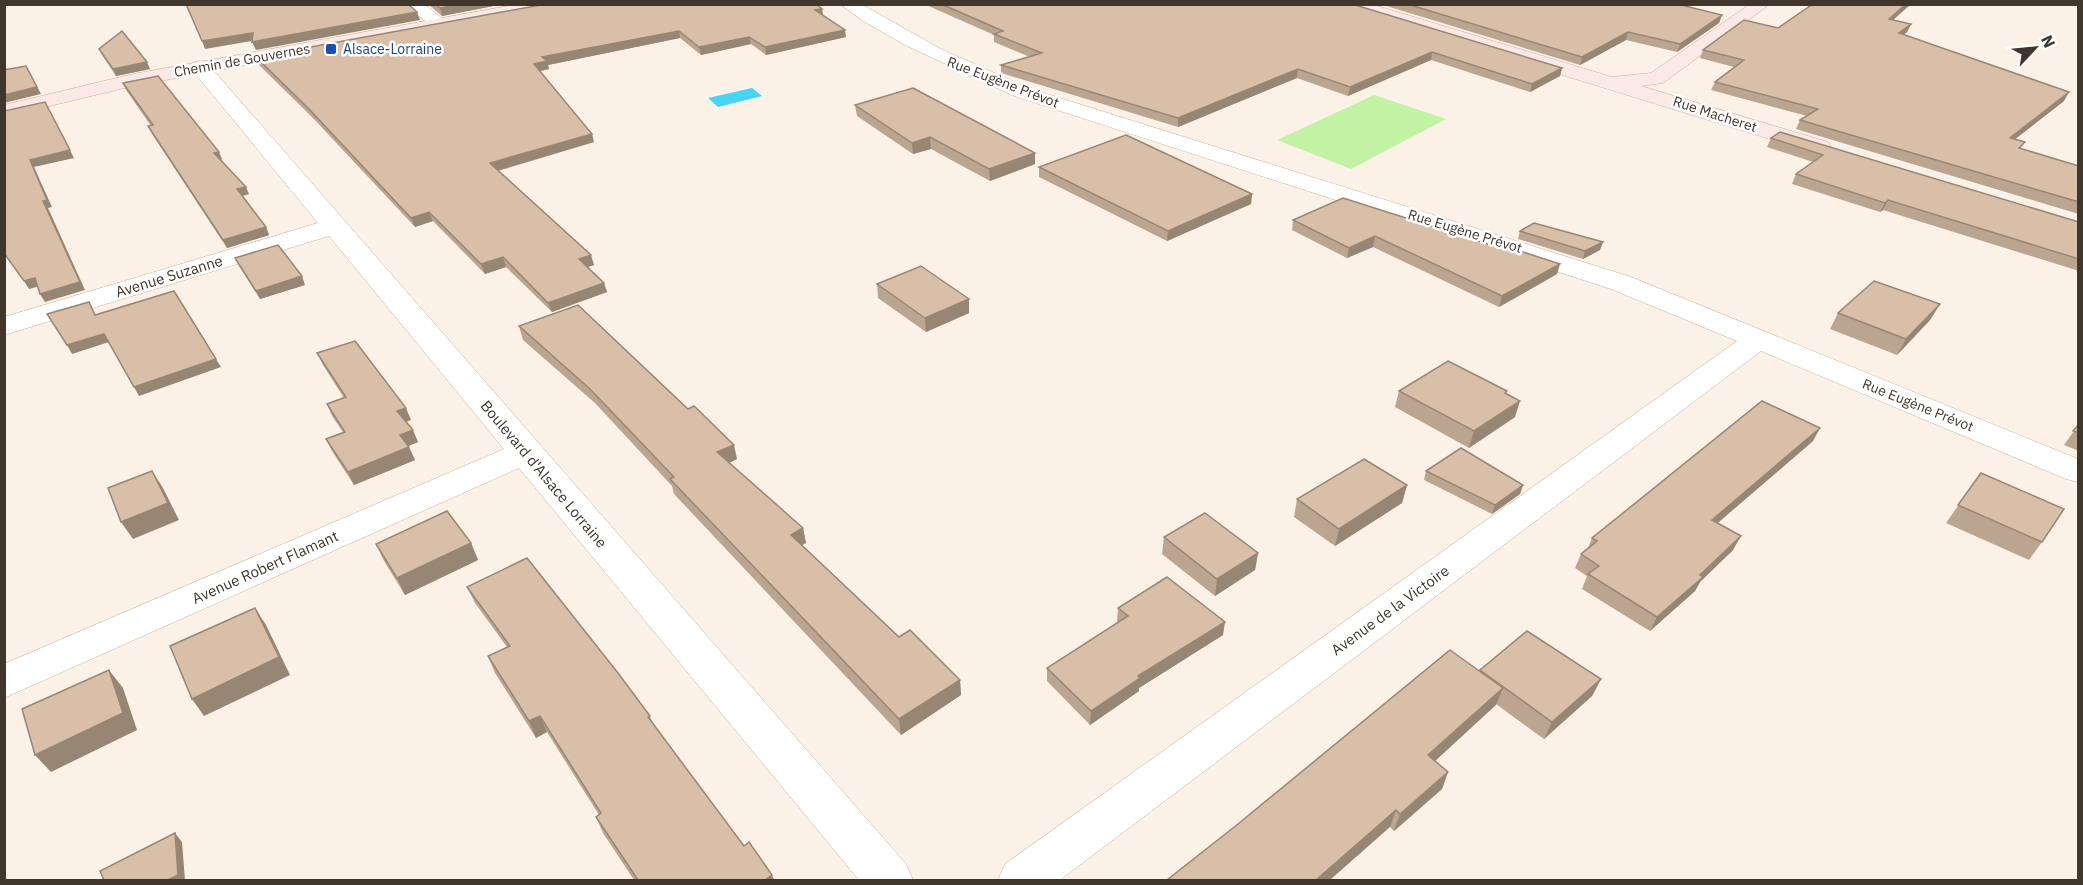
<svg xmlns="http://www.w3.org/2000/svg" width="2083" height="885" viewBox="0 0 2083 885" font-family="'IBM Plex Sans',sans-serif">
	<rect width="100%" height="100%" fill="#fcf1e7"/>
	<polygon fill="#c2f3a4" points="1374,95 1446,119 1351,169 1277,140"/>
	<polygon fill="#46d5f6" points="752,88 762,96 718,107 708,98"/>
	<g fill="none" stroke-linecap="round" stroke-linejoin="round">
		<g stroke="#c9b099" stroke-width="1">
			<g id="street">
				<polygon points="404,4 424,4 449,24 446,28 434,28"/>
				<polygon points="840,4 861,4 939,48 1028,88 1631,277 2078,459 2078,482 2066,479 1761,351 1060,880 998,880 1005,864 1737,341 1611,289 1014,96 905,45 863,21"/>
				<polygon points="200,61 207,63 906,864 913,880 859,880 519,468 4,698 4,664 504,449 329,236 4,335 4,317 318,223 193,71 190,67 193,63"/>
			</g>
		</g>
		<g stroke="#c9b099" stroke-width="1">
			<g id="secondary">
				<polygon points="519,4 559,4 551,9 133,86 4,117 4,105 133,74"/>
				<polygon points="1343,4 1371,4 1612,77 1651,73 1750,4 1770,4 1663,83 1641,86 1828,142 1831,147 1828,152 1820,154 1812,152 1345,8"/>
			</g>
		</g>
		<use href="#street" fill="#fff" fill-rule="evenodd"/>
		<use href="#secondary" fill="#fae9e6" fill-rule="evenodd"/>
	</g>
	<g fill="#bba490">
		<polygon points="428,4 504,4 442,16"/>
		<polygon points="924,4 1352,4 1562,68 1560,76 1530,92 1431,60 1348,96 1297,78 1178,127 1001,73 1001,65 1030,57 994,42 994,35"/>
		<polygon points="1380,4 1684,4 1682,6 1722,15 1719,23 1677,52 1626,40 1580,65"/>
		<polygon points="1911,4 1893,20 1911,24 1907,32 1903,35 2064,101 2015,139 2022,149 2079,166 2079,214 1796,129 1800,120 1807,116 1711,90 1715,82 1734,67 1700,58 1703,50 1778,28"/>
		<polygon points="822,9 823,16 846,37 766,55 751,44 701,55 680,38 548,65 549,69 540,71 594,142 498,171 594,265 587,267 604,283 607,292 552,312 506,267 485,274 433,221 415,227 312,117 259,65 256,57"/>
		<polygon points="99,49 150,69 116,76 102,55"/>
		<polygon points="123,83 222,159 220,160 249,194 243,196 266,227 269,235 227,248 152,134 148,126 151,126 126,90"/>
		<polygon points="855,105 1035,164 990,181 931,149 913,154 857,116"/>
		<polygon points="1771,138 2079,222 2079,271 1883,210 1880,212 1792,184 1796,174 1813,162 1767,147"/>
		<polygon points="1039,167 1252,194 1251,204 1167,241 1039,177"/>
		<polygon points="1343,198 1557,274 1499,307 1373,247 1347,258 1292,230 1293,220"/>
		<polygon points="1520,231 1603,242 1600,250 1583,259 1518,239"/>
		<polygon points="235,258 305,285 260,299 239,266"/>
		<polygon points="877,284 969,299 969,313 926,332 878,298"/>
		<polygon points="1940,304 1930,320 1897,355 1830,329 1838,313"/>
		<polygon points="519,326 737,459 729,463 803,528 806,543 802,545 899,637 960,680 961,695 901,735 674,494 672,486 595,403 523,340"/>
		<polygon points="317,353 411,420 406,422 418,442 408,446 415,460 354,485 332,451 326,439 343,432 332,416 327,404 344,398 323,365"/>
		<polygon points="1399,391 1507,394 1515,417 1469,448 1395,407"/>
		<polygon points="2079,424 2079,451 2064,445"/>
		<polygon points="1813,441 1717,523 1733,550 1700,582 1695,591 1650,631 1582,589 1587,576 1575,568 1581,554 1588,548 1592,538"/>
		<polygon points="1426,471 1523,485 1520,494 1492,514 1424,480"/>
		<polygon points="1981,473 2042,542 2029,560 1946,523"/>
		<polygon points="1407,485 1402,503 1335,546 1294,517 1297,499"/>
		<polygon points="1164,537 1258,553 1255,570 1215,596 1162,554"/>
		<polygon points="471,543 478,560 405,595 384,561 376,544"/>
		<polygon points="467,587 650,716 652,723 744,846 772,875 774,880 634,880 603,833 596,817 599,815 547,732 536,738 495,673 488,656 507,647 475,603"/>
		<polygon points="1118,608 1223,635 1139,688 1139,691 1090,725 1047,681 1047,668 1118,622 1117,621"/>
		<polygon points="1480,670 1601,679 1592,696 1544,739 1496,704 1435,761 1448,772 1442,789 1394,831 1390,827 1238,824"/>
	</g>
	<g fill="#988675">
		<polygon points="461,4 504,4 442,16 440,8"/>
		<polygon points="1906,4 1911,4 1885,27 1889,19"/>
		<polygon points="822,9 823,16 815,10"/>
		<polygon points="417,12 420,20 256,50 252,42"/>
		<polygon points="1722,15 1719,23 1677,52 1680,44"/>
		<polygon points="1911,24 1907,32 1895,41 1899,33"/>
		<polygon points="845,30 846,37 766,55 765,47"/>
		<polygon points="679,31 680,38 548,65 549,69 536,72 534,64 542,57"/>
		<polygon points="1628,32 1626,40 1580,65 1582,57"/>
		<polygon points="253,33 257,40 205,49 202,41"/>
		<polygon points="749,37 751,44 701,55 699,47"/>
		<polygon points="1432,52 1431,60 1348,96 1350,87"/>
		<polygon points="147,62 150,69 116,76 113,69"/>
		<polygon points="26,66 41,94 4,103 4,95"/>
		<polygon points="1562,68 1560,76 1530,92 1532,84"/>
		<polygon points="1298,69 1297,78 1178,127 1178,118"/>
		<polygon points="2069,92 2064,101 2005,147 2010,138"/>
		<polygon points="45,102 74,158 34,167 52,207 48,208 85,290 45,302 40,294 43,201 30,160"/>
		<polygon points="592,134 594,142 493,172 490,163"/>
		<polygon points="930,137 931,149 913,154 912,143"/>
		<polygon points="219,152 222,159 217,161 214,153"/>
		<polygon points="1035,153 1035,164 990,181 989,169"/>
		<polygon points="246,187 249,194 241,196 237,189"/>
		<polygon points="1252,194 1251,204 1167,241 1168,231"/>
		<polygon points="1888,200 1883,210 1880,212 1885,203"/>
		<polygon points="429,212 433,221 415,227 411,218"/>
		<polygon points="266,227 269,235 227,248 223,240"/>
		<polygon points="1375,236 1373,247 1347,258 1349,248"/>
		<polygon points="1603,242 1600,250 1583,259 1585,251"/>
		<polygon points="591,255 594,265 582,269 579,259"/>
		<polygon points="503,257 506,267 485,274 481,264"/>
		<polygon points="1560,264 1557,274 1499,307 1502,296"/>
		<polygon points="302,276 305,285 260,299 256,291"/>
		<polygon points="35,278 40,286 29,289 24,281"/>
		<polygon points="604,283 607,292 552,312 548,303"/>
		<polygon points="969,299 969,313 926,332 925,318"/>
		<polygon points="1940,304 1930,320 1897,355 1906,339"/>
		<polygon points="104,334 109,342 72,354 67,345"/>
		<polygon points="216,359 221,367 139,396 134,387"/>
		<polygon points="1520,401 1515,417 1469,448 1474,431"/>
		<polygon points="406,408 411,420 402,423 397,411"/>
		<polygon points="1820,428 1813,441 1705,534 1712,520"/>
		<polygon points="413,430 418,442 406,447 400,435"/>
		<polygon points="734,445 737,459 721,467 717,452"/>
		<polygon points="409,447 415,460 354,485 348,472"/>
		<polygon points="152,471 163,488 179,520 133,539 121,522"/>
		<polygon points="1407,485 1402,503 1335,546 1339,529"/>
		<polygon points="1523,485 1520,494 1492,514 1495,505"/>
		<polygon points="803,528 806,543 793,550 791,535"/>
		<polygon points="1741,536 1733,550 1700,582 1695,591 1650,631 1657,617"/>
		<polygon points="471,543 478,560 405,595 397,578"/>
		<polygon points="1258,553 1255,570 1215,596 1217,579"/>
		<polygon points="255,608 266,625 290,675 204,716 192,699"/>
		<polygon points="1225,622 1223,635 1139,688 1139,691 1090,725 1091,711 1138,676"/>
		<polygon points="109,670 123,688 137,730 51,772 35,755"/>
		<polygon points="1601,679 1592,696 1544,739 1552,722"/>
		<polygon points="960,680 961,695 901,735 899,719"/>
		<polygon points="1503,688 1496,705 1422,773 1428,755"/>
		<polygon points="540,716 547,732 536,738 529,721"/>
		<polygon points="1448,772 1442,789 1394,831 1400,814"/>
		<polygon points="1396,810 1390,827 1330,880 1316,880"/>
		<polygon points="175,833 182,842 185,880 168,880"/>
		<polygon points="772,875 774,880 765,880"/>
	</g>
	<g fill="#d9bfa7" stroke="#988675" stroke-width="1.5">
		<polygon points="186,4 408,4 417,12 252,42 253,33 202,41"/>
		<polygon points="435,4 461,4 440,8"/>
		<polygon points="546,4 816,4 822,9 815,10 845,30 765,47 749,37 699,47 679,31 542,57 547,61 534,64 592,134 490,163 591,255 579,259 604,283 548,303 503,257 481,264 429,212 411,218 309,109 256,57"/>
		<polygon points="941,4 1352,4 1562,68 1532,84 1432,52 1350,87 1298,69 1178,118 1001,65 1042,53 994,34 1003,31"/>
		<polygon points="1407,4 1677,4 1722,15 1680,44 1628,32 1582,57"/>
		<polygon points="1813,4 1906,4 1889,19 1911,24 1899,33 2069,92 2010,138 2025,142 2019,148 2079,166 2079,202 1800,120 1818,109 1715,82 1744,60 1703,50 1744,20 1778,28"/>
		<polygon points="122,31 147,62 113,69 99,49"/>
		<polygon points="26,66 37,87 4,95 4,70"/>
		<polygon points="158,76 219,152 214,153 246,187 237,189 266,227 223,240 148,126 153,125 123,83"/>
		<polygon points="913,88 1035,153 989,169 930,137 912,143 855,105"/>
		<polygon points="45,102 70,150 30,160 47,200 43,201 80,282 40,294 35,278 24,281 4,253 4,111"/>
		<polygon points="1780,132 2079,222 2079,259 1888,200 1885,203 1796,174 1823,155 1771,138"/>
		<polygon points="1126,135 1252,194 1168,231 1039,167"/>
		<polygon points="1343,198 1494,246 1498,244 1560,264 1502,296 1375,236 1349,248 1293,220"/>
		<polygon points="1534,223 1603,242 1585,251 1520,231"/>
		<polygon points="278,245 302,276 256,291 235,258"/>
		<polygon points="921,266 969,299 925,318 877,284"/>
		<polygon points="1874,281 1940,304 1906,339 1838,313"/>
		<polygon points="174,291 216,359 134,387 104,334 67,345 47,314 89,302 95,315"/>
		<polygon points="578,305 688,409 694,406 734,445 717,452 803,528 791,535 899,637 910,630 960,680 899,719 670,479 674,477 590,389 519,326"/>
		<polygon points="355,341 406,408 397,411 413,430 400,435 409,447 348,472 326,439 345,432 327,404 346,397 317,353"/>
		<polygon points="1448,361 1507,391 1505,393 1520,401 1474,431 1399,391"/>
		<polygon points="1762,401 1820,428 1712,520 1741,536 1700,575 1703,577 1657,617 1588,574 1599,566 1581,554 1597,541 1592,538"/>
		<polygon points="2079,424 2079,433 2073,431"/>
		<polygon points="1461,448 1523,485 1495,505 1426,471"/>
		<polygon points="1364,459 1407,485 1339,529 1297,499"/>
		<polygon points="152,471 168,503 121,522 108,488"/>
		<polygon points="1981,473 2064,509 2042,542 1958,505"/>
		<polygon points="447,511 471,543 397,578 376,544"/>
		<polygon points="1205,513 1258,553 1217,579 1164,537"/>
		<polygon points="527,558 618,673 650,716 648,717 744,846 749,842 772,875 765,880 638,880 596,817 601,813 540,716 529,721 488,656 510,646 467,587"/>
		<polygon points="1167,577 1225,622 1138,676 1140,678 1091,711 1047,668 1128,616 1118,608"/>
		<polygon points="255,608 279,657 192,699 170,646"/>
		<polygon points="1527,631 1601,679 1552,722 1480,670"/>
		<polygon points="1450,650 1503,688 1428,755 1448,772 1400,814 1396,810 1316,880 1167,880 1238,824"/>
		<polygon points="109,670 123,713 35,755 22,709"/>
		<polygon points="175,833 178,875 168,880 104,880 100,871"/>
	</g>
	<rect fill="#1a4fb4" stroke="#fff" stroke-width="2" x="325" y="43" width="12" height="12" rx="3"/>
	<g text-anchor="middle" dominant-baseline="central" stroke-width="5" stroke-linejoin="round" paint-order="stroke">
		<g font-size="14" fill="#164399" stroke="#fff" text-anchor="start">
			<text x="343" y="49">Alsace-Lorraine</text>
		</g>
		<g font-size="14" fill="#40362c" stroke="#fff">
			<text transform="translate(242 60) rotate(-10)">Chemin de Gouvernes</text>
			<text transform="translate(1003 82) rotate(21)">Rue Eugène Prévot</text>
			<text transform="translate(1715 114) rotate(18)">Rue Macheret</text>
			<text transform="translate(1465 231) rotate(17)">Rue Eugène Prévot</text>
			<text transform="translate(1918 405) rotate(22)">Rue Eugène Prévot</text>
		</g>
		<g font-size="15" fill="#40362c" stroke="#fff">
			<text transform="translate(169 276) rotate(-17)">Avenue Suzanne</text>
			<text transform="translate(544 474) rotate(50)">Boulevard d'Alsace Lorraine</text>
			<text transform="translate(265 567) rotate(-24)">Avenue Robert Flamant</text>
			<text transform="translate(1390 610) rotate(-36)">Avenue de la Victoire</text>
		</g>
	</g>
	<rect width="2083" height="885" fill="none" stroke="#40362c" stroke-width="12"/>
	<g transform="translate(2035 48) rotate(64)" stroke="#ffffff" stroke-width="4.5" paint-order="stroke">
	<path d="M0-4.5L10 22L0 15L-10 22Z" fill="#40362c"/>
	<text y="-9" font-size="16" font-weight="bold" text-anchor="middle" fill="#40362c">N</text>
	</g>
</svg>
